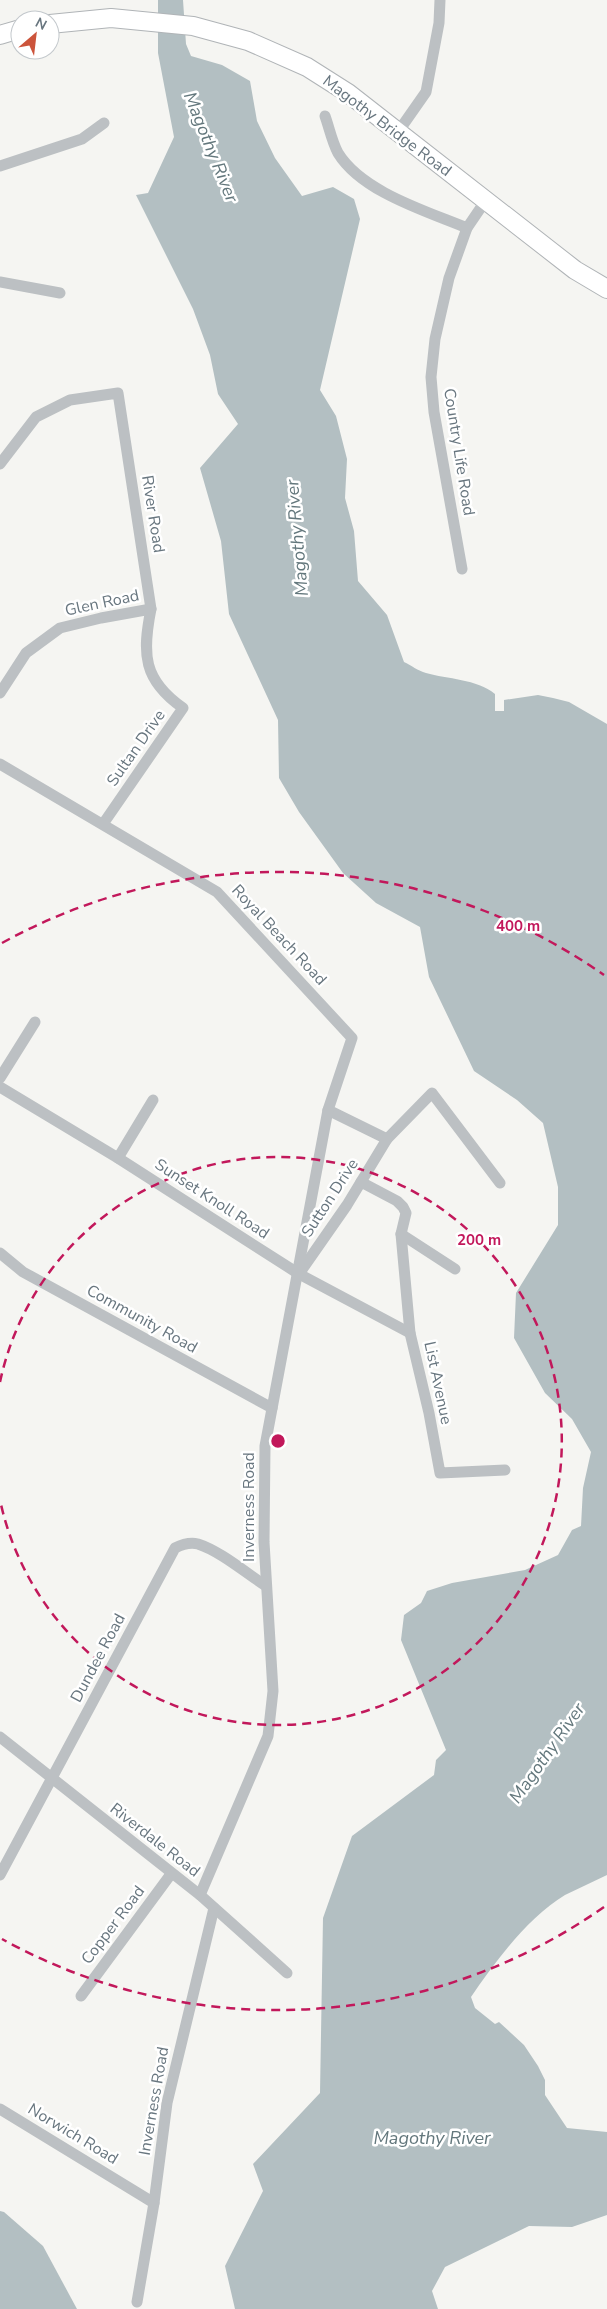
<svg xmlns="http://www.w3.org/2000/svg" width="607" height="2309" viewBox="0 0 607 2309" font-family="'Nunito Sans',sans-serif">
	<rect width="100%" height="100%" fill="#f5f5f2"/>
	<g fill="#b3bfc2">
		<path d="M158,0H183L186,44L191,56L222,65L250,81L257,121L275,158L302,196L333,187L354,199L360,219L320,390L336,416L347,459L345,498L354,531L358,581L387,615L404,662C411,665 418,671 426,673C447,679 477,679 495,694V711H504V700L538,695L553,698L569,702L607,724V1875C593,1882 579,1888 565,1895C528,1917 495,1962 471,1997L475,2008L495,2024L499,2022L524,2045L538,2066L545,2080V2095L567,2128L607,2132V2215L572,2227L529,2226L445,2267L432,2291L438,2309H235L225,2266L263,2191L253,2164L320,2093L323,1918L352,1836L434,1775L436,1760L446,1750L401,1640L404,1615L421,1603L427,1591L452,1583L525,1570L558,1555L572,1530L581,1526L583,1488L591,1452L572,1419L545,1393L514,1338L516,1293L558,1225V1187L543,1123L517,1100L474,1071L429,977L420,927L376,903L343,873L299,812L279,778L278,720L229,614L221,541L200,468L238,424L218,394L210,355L193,309L136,195L148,193L174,137L158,53Z"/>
		<polygon points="0,2211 4,2212 43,2246 77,2309 0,2309"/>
	</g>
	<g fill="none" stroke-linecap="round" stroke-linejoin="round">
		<g stroke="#b0b4b7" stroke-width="20">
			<g id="primary">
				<polyline points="50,24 111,18 193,26 248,41 307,67 348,93 575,270 607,289"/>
				<polyline points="0,35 20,29"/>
			</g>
		</g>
		<g stroke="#bcc0c3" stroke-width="11">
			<path d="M325,116C329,127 332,142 338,153C362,192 426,211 467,228"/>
			<polyline points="398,132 426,92 439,23 440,0"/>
			<polyline points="0,166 82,139 104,123"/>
			<polyline points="0,282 60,293"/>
			<path d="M0,464L36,417L70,400L118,393L151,609C142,654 143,680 183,708L103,824"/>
			<polyline points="462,569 434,412 431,377 435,339 449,278 467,228 486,200"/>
			<polyline points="0,693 26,653 60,628 101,618 151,609"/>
			<polyline points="0,764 217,892 352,1038 328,1110 387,1139"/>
			<polyline points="0,1078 35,1022"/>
			<polyline points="0,1087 118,1158 299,1274 410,1333"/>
			<polyline points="118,1158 153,1100"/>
			<polyline points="361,1182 397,1201 403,1207 406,1213 401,1234 410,1333 429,1413 440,1473 505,1470"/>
			<polyline points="401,1234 455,1269"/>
			<polyline points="0,1253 23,1272 272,1408"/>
			<polyline points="301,1271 347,1205 387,1139 432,1093 500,1183"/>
			<polyline points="0,1737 200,1895 287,1973"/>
			<path d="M0,1875L175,1548C183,1544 190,1542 198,1544C220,1551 246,1573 266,1586"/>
			<polyline points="200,1895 268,1736 273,1691 264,1542 265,1446 328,1110"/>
			<polyline points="81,1996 171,1874"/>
			<polyline points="0,2109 154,2203"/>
			<polyline points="137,2302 154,2203 167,2103 214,1908"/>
		</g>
		<use href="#primary" stroke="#fff" stroke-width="18"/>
	</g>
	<g fill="none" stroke="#c2185b" stroke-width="2.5" stroke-dasharray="9 6">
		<path d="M0 1382A284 284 0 1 1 0 1500"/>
		<path d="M604 1907A569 569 0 0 1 2 1939M2 943A569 569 0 0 1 604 975"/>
	</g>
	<g text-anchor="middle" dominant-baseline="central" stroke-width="5" stroke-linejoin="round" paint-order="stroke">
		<g font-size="16" fill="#68767f" stroke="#fff">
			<text transform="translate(387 126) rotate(37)">Magothy Bridge Road</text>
			<text transform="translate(459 452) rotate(81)">Country Life Road</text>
			<text transform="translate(153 514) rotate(81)">River Road</text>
			<text transform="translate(102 603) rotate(-12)">Glen Road</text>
			<text transform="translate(136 748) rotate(-55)">Sultan Drive</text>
			<text transform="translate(279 935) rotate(47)">Royal Beach Road</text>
			<text transform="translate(330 1198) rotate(-57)">Sutton Drive</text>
			<text transform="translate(212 1199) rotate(33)">Sunset Knoll Road</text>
			<text transform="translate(142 1319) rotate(29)">Community Road</text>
			<text transform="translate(438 1383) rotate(78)">List Avenue</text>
			<text transform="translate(249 1507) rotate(-90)">Inverness Road</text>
			<text transform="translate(98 1658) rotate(-62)">Dundee Road</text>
			<text transform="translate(155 1840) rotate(38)">Riverdale Road</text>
			<text transform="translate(113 1925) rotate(-53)">Copper Road</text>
			<text transform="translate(154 2101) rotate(-80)">Inverness Road</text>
			<text transform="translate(73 2134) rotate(31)">Norwich Road</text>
		</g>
		<g font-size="18" font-style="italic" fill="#63777c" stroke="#fff">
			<text transform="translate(211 147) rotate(68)">Magothy River</text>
			<text transform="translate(297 538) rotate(-95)">Magothy River</text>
			<text transform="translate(547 1753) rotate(-55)">Magothy River</text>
			<text x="432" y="2138">Magothy River</text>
		</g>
	</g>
	<circle cx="278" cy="1441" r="8" fill="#c2185b" stroke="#fff" stroke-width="2.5"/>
	<g font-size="15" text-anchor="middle" font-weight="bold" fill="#c2185b" stroke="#fff" stroke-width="5" stroke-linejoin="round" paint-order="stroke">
		<text x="518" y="931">400 m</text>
		<text x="479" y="1245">200 m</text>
	</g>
	<g transform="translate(35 35) rotate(28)"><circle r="24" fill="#ffffff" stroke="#c3c8cc"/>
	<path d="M0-4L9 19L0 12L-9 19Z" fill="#cc543b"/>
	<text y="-8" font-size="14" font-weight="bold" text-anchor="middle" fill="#68767f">N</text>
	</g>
</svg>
